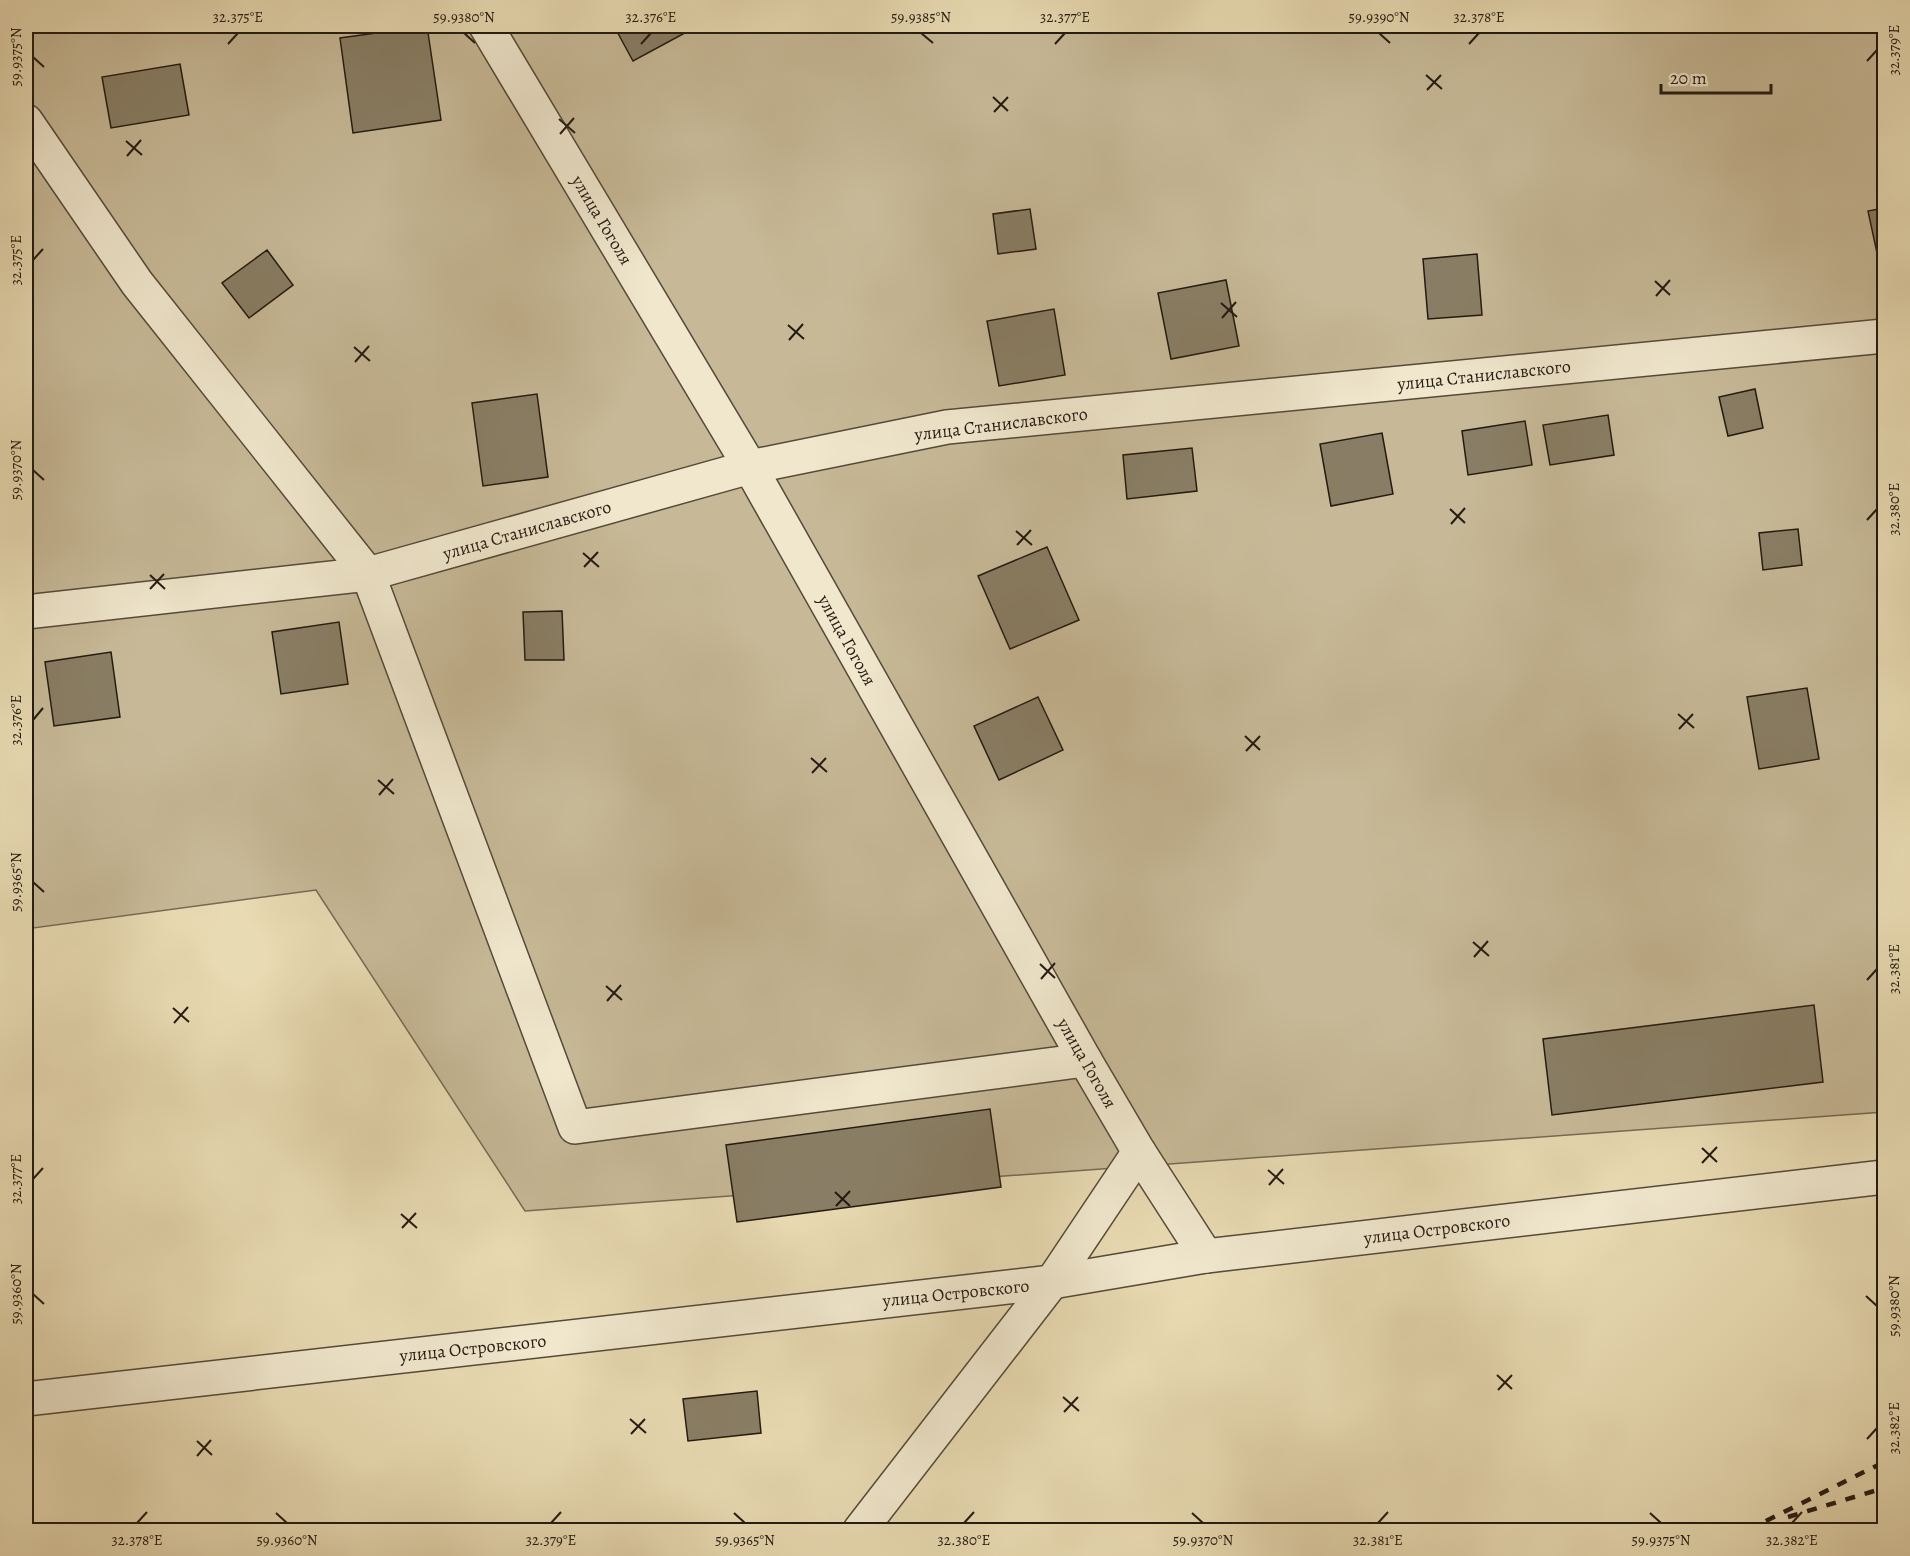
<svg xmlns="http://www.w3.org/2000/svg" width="1910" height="1556" viewBox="0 0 1910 1556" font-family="Alegreya,serif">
	<rect width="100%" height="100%" fill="#e8dab2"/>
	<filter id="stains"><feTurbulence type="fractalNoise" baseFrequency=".00333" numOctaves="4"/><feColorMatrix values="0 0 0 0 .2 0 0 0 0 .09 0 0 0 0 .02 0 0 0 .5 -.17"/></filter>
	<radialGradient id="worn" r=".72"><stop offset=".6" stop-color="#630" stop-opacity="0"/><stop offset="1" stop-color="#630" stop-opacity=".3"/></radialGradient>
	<polygon fill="#c7b997" stroke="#756a54" stroke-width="1.5" points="26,26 1884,26 1884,1112 525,1211 316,890 26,929"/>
	<g fill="#897e65" stroke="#231a12" stroke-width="1.5">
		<polygon points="427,26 441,120 353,133 340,38"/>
		<polygon points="614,26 692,26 694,28 633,61"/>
		<polygon points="180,64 189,115 111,128 102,77"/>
		<polygon points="1884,208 1884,281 1883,281 1868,211"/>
		<polygon points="1030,209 1036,249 998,254 993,214"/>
		<polygon points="267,250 293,285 249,318 222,283"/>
		<polygon points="1477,254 1482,315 1428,319 1423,259"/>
		<polygon points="1226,280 1239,346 1171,359 1158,293"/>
		<polygon points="1054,309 1065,375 999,386 987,321"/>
		<polygon points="1755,389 1763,428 1728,436 1719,397"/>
		<polygon points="537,394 548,477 483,486 472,403"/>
		<polygon points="1608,415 1614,455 1550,465 1543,425"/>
		<polygon points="1525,421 1532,465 1468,475 1462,431"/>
		<polygon points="1382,433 1393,494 1331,506 1320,444"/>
		<polygon points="1192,448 1197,491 1127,499 1123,455"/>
		<polygon points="1798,529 1802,565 1763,570 1759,533"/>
		<polygon points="1047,547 1079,620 1010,649 978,576"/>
		<polygon points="562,611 564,660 525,660 523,612"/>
		<polygon points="339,622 348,684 281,694 272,632"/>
		<polygon points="111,652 120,717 54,726 45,662"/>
		<polygon points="1807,688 1819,759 1759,769 1747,697"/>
		<polygon points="1038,697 1063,750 999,780 974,726"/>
		<polygon points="1814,1005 1823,1082 1552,1115 1543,1039"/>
		<polygon points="1884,1014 1884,1071 1878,1015"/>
		<polygon points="990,1109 1001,1187 737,1222 726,1145"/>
		<polygon points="757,1391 761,1433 688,1441 683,1399"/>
	</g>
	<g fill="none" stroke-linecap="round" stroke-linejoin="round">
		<g stroke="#544a3a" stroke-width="36">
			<g id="minor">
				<polyline points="486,26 750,467 1085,1060 1139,1152 1206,1256"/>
				<polyline points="26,121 137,283 368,574 575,1127 1085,1060"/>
				<polyline points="26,612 368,574 750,467 947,427 1884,336"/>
				<polyline points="26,1399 1052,1282 1206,1256 1884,1177"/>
				<polyline points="860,1530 1052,1282 1139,1152"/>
			</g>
		</g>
		<use href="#minor" stroke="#f0e7cd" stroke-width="33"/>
		<g stroke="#231a12" stroke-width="4.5" stroke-dasharray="10 10" stroke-linecap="butt">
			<polyline points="1788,1517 1884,1488"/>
			<polyline points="1748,1530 1884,1462"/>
			<polyline points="1876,1530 1884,1530"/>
		</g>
	</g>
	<path fill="none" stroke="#231a12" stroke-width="2" d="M464,33L475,43M921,33L933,43M1379,33L1390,43M228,44L238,33M641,44L651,33M1055,44L1065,33M1469,44L1479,33M33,57L44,67M1867,61L1877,50M1426,75L1442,89M1427,90L1441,75M993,97L1008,111M994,112L1008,97M559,119L575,133M560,134L574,118M126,141L142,155M127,156L141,140M33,260L43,249M1655,281L1670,295M1656,296L1670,280M1221,303L1237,317M1222,318L1236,302M788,325L804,339M789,340L803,324M354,347L370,361M355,362L369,346M33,470L44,480M1450,509L1465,523M1867,520L1877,509M1451,524L1465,508M1016,531L1032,545M1017,545L1031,530M583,553L599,567M584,567L598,552M150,575L165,589M150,589L164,574M1678,714L1694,728M33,720L43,708M1679,729L1693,714M1245,736L1260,750M1246,751L1260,736M811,758L827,772M812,773L826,758M378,780L394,794M379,795L393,779M33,882L44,892M1473,942L1489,956M1474,957L1488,941M1040,964L1055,978M1041,979L1055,963M1867,980L1877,969M606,986L622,1000M607,1001L621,985M173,1008L189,1022M174,1023L188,1007M1702,1148L1717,1162M1702,1163L1717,1147M1268,1170L1284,1184M33,1179L43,1168M1269,1185L1283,1169M835,1192L850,1206M836,1206L850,1191M401,1214L417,1228M402,1228L416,1213M33,1294L44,1304M1866,1296L1877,1306M1497,1375L1512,1389M1498,1390L1512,1375M1063,1397L1079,1411M1064,1412L1078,1397M630,1419L646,1433M631,1434L645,1419M1867,1439L1877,1428M197,1441L212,1455M197,1456L211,1440M276,1513L287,1523M734,1513L745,1523M1192,1513L1203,1523M1650,1513L1661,1523M137,1523L147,1512M551,1523L561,1512M964,1523L974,1512M1378,1523L1388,1512M1792,1523L1802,1512"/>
	<g text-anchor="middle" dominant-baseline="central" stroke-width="6" stroke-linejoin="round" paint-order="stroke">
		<g font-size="18" fill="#231a12" stroke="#f0e7cd">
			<text transform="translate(602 220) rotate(59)">улица Гоголя</text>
			<text transform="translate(1484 375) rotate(-6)">улица Станиславского</text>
			<text transform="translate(1001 424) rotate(-7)">улица Станиславского</text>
			<text transform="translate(527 530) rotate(-16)">улица Станиславского</text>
			<text transform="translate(847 640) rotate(61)">улица Гоголя</text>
			<text transform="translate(1087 1063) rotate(60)">улица Гоголя</text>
			<text transform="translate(1437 1229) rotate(-7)">улица Островского</text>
			<text transform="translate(956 1293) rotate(-6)">улица Островского</text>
			<text transform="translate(473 1348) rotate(-6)">улица Островского</text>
		</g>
	</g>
	<rect width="1910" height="1556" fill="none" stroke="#e8dab2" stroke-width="66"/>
	<path d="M1661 84v9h110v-9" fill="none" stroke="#231a12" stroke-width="3"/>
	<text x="1670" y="84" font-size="18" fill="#231a12" stroke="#f0e7cd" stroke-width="4.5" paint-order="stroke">20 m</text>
	<rect x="33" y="33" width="1844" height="1490" fill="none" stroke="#231a12" stroke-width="2"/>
	<g font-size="15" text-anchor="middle" fill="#231a12">
		<text x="238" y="22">32.375°E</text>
		<text x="464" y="22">59.9380°N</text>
		<text x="651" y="22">32.376°E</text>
		<text x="921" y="22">59.9385°N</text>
		<text x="1065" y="22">32.377°E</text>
		<text x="1379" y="22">59.9390°N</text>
		<text x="1479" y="22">32.378°E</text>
		<text transform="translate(1894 50) rotate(-90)" y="5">32.379°E</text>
		<text transform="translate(16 57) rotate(-90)" y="5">59.9375°N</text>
		<text transform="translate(16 260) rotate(-90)" y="5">32.375°E</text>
		<text transform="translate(16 470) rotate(-90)" y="5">59.9370°N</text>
		<text transform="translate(1894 509) rotate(-90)" y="5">32.380°E</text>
		<text transform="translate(16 720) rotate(-90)" y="5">32.376°E</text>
		<text transform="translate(16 882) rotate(-90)" y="5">59.9365°N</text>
		<text transform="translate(1894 969) rotate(-90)" y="5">32.381°E</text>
		<text transform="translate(16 1179) rotate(-90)" y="5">32.377°E</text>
		<text transform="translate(16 1294) rotate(-90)" y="5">59.9360°N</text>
		<text transform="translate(1894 1306) rotate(-90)" y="5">59.9380°N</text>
		<text transform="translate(1894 1428) rotate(-90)" y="5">32.382°E</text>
		<text x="137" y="1545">32.378°E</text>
		<text x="287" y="1545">59.9360°N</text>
		<text x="551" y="1545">32.379°E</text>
		<text x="745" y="1545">59.9365°N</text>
		<text x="964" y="1545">32.380°E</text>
		<text x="1203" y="1545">59.9370°N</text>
		<text x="1378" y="1545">32.381°E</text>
		<text x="1661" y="1545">59.9375°N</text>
		<text x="1792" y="1545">32.382°E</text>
	</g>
	<rect width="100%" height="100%" filter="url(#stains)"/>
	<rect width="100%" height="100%" fill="url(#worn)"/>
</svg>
